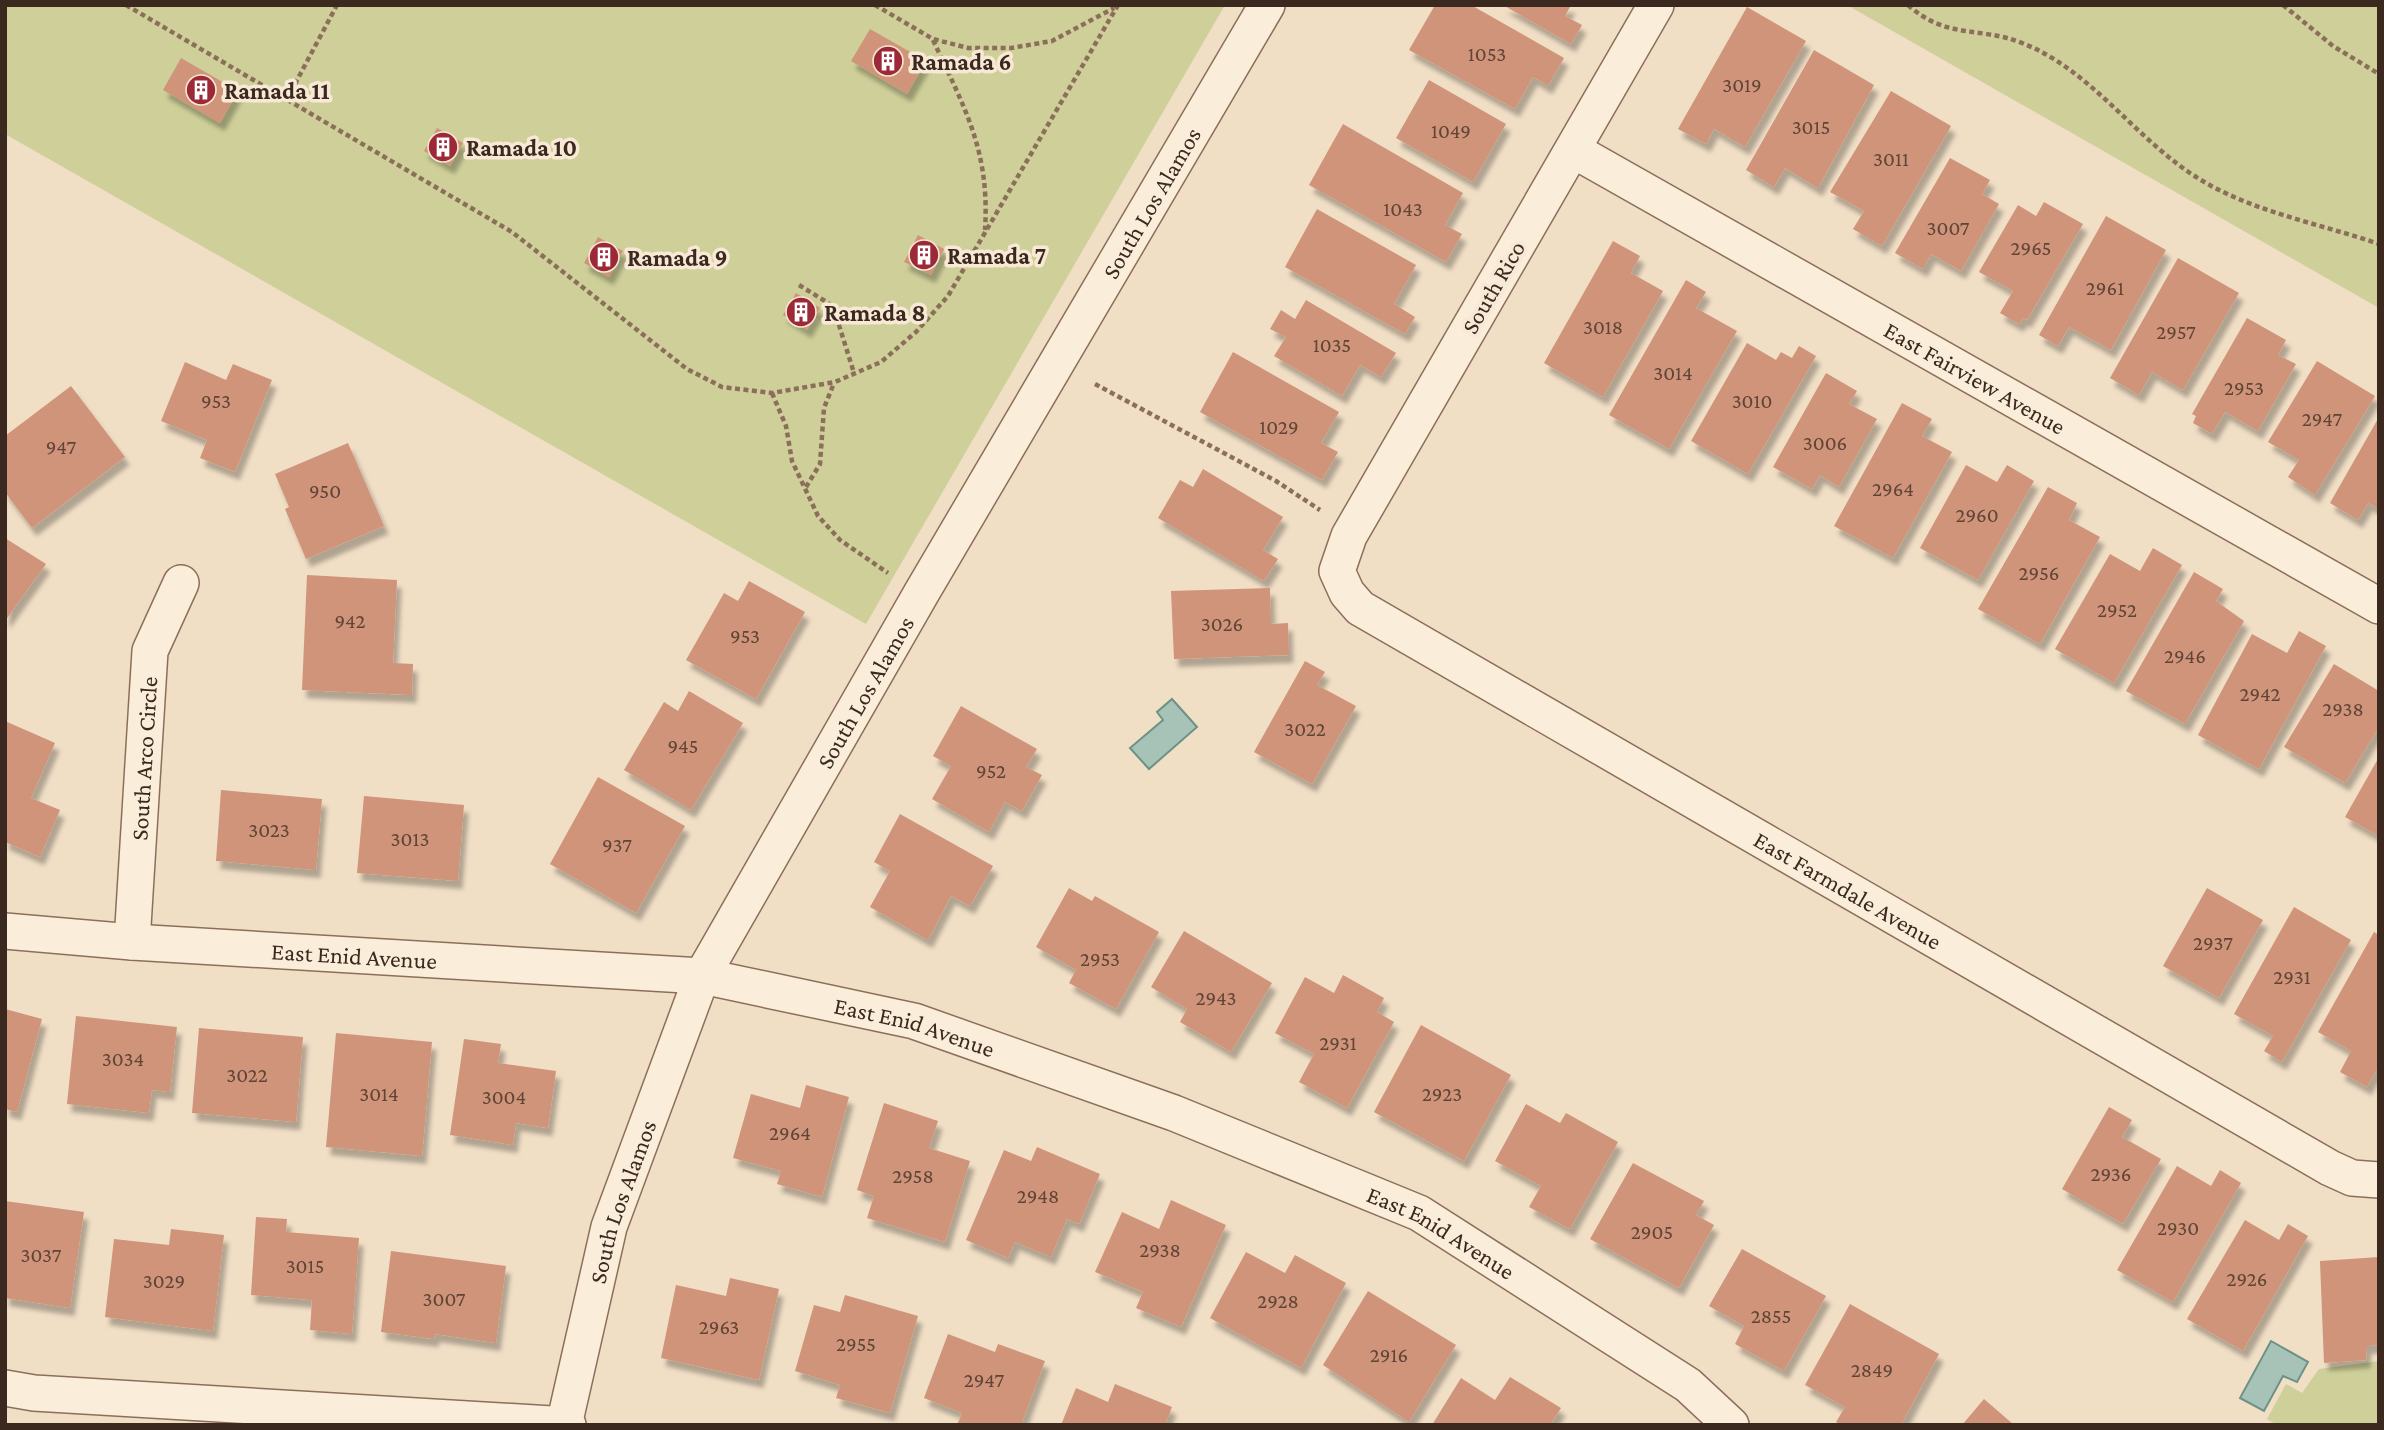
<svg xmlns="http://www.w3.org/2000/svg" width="2384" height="1430" viewBox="0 0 2384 1430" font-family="'Crimson Pro',serif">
	<defs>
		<filter id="shadow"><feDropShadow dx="4.5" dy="8" stdDeviation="2" flood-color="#0004"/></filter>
	</defs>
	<rect width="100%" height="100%" fill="#f0dec5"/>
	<g fill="#cecf99">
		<polygon points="5,5 1225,5 866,624 5,134"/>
		<polygon points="1847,5 2379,5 2379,308"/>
		<polygon points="2379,1361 2379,1425 2277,1425 2267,1419 2286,1384 2302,1393 2319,1369"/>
	</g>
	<g fill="#a7c3b8" stroke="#6d9285" stroke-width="2">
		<polygon points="1172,699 1197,727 1149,769 1130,748 1163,720 1157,712"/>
		<polygon points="2271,1341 2308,1362 2297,1382 2283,1376 2264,1411 2240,1398"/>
	</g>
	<g fill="#cf947a" filter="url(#shadow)">
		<polygon points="1435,5 1471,5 1564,58 1548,86 1533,77 1515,109 1409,50"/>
		<polygon points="1503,5 1571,5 1565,16 1582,25 1571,44"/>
		<polygon points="1747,7 1806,41 1745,147 1714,129 1706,144 1678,129"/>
		<polygon points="870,29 926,61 907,94 851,61"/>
		<polygon points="1814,50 1874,85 1818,188 1785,168 1774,187 1746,170"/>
		<polygon points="181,58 238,91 220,123 163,90"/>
		<polygon points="1429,80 1506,124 1473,182 1396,138"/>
		<polygon points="1891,91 1951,126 1882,246 1853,229 1864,211 1830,192"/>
		<polygon points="1343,124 1463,193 1445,225 1462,234 1446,262 1309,185"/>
		<polygon points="437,128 463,143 450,166 424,151"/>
		<polygon points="1950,158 1990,180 1982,194 1999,204 1961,271 1931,254 1923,269 1895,253"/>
		<polygon points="2044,202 2083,224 2027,320 2023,318 2019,324 2000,313 2013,291 1979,272 2018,205 2036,216"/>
		<polygon points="1317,209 1416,265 1394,304 1415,317 1405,334 1285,267"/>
		<polygon points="2106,216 2166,250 2111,350 2069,327 2058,346 2039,335"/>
		<polygon points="918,235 944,249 931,275 904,262"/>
		<polygon points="598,237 623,251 609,277 584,263"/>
		<polygon points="1613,241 1640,256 1631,273 1663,291 1603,397 1544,363"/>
		<polygon points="2178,258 2239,293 2183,390 2152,372 2139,395 2110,378"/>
		<polygon points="1686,280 1706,292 1696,308 1737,331 1669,449 1609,415"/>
		<polygon points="796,293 820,308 807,330 783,315"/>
		<polygon points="1306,300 1396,353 1381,377 1360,365 1342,396 1274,356 1286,337 1270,329 1281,310 1295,319"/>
		<polygon points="2247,318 2286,340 2278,355 2296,364 2258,431 2225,412 2212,434 2193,423 2196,416 2192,414"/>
		<polygon points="1747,343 1776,360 1781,352 1792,358 1799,346 1816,356 1748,474 1691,441"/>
		<polygon points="1233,352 1339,412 1321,443 1338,452 1322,480 1200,412"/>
		<polygon points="2317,361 2375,396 2315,495 2288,477 2299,460 2268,442"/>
		<polygon points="185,362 226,380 233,364 272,380 235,472 200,458 207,440 161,421"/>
		<polygon points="1826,373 1857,391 1849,404 1877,419 1839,487 1820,475 1812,489 1773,467"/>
		<polygon points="71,386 125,457 32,528 5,492 5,436"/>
		<polygon points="1902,403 1932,419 1922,436 1952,452 1893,558 1834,526"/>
		<polygon points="2379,417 2379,509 2368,503 2358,520 2330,503"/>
		<polygon points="348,443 384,526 306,559 285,509 289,507 275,474"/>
		<polygon points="1966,465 1997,482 2007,465 2034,481 1978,580 1920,548"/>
		<polygon points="1203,469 1283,517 1263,550 1278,559 1264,581 1158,518 1180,480 1193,487"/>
		<polygon points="2048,487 2077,503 2069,520 2100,537 2040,644 1978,609"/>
		<polygon points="5,538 46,564 5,621"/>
		<polygon points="2153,548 2182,565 2114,683 2055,649 2110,554 2140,571"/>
		<polygon points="2194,572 2223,589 2216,601 2244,621 2185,724 2126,691"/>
		<polygon points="307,575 397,580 393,663 413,664 412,695 302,690"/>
		<polygon points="749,581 805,612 756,699 686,660 724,593 738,601"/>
		<polygon points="1270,588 1271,624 1288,623 1289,655 1174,659 1171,591"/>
		<polygon points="2299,631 2326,646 2259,769 2198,735 2252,634 2287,653"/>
		<polygon points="1305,661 1325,672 1317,685 1356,706 1312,784 1254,752"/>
		<polygon points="2334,664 2379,691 2379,727 2345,783 2284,747"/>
		<polygon points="689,691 743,723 691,810 624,770 664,702 678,711"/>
		<polygon points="961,706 1037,749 1026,767 1042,775 1022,811 1005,802 989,832 932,799 951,766 933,756"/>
		<polygon points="5,721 55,743 31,798 60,810 40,857 5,842"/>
		<polygon points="2379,757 2379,836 2345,817"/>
		<polygon points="598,777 685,826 636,913 550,864"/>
		<polygon points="221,790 322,799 316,870 216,861"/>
		<polygon points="364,796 464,805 458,881 357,873"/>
		<polygon points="900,814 993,866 970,906 951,896 928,940 870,907 890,871 874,862"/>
		<polygon points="1069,888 1092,901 1095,896 1159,932 1116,1009 1069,983 1076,970 1036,947"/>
		<polygon points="2207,888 2263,920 2219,998 2163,966"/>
		<polygon points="2294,907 2351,940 2282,1062 2264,1051 2273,1036 2234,1014"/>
		<polygon points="1184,931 1272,983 1231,1052 1180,1022 1187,1009 1151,987"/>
		<polygon points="2374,932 2379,935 2379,1066 2367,1087 2340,1072 2351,1051 2318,1032"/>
		<polygon points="1343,975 1384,998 1377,1012 1394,1022 1347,1108 1299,1082 1314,1054 1275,1033 1305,977 1334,993"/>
		<polygon points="5,1009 42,1019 17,1112 5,1109"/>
		<polygon points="76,1016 177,1027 170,1092 152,1090 149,1113 67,1104"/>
		<polygon points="1421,1025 1511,1075 1464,1161 1374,1112"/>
		<polygon points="199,1028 303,1037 296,1122 192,1113"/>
		<polygon points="336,1033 432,1042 422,1156 326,1147"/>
		<polygon points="464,1039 501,1044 498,1063 556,1071 548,1128 516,1123 513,1145 450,1135"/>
		<polygon points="806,1085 849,1097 822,1197 777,1184 781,1171 733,1158 751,1094 800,1108"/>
		<polygon points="884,1103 938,1121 929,1148 970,1161 945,1242 867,1218 874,1196 857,1190"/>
		<polygon points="1526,1104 1560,1123 1566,1113 1618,1142 1570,1229 1529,1207 1541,1186 1495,1161"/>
		<polygon points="2109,1107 2132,1120 2122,1137 2161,1159 2123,1224 2062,1189"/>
		<polygon points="1037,1147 1100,1174 1079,1224 1067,1219 1051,1257 1015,1242 1008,1258 966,1240 1004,1150 1031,1161"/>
		<polygon points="1633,1163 1704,1201 1696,1215 1714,1225 1679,1288 1590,1239"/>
		<polygon points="2177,1166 2211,1186 2220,1170 2241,1183 2173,1302 2117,1270"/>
		<polygon points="1171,1200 1226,1225 1181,1327 1136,1308 1143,1292 1095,1272 1122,1212 1159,1229"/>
		<polygon points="5,1201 84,1212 70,1308 5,1298"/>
		<polygon points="256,1217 287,1219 286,1232 359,1238 352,1334 310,1330 312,1300 251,1295"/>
		<polygon points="2245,1220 2279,1240 2288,1224 2308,1236 2243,1351 2187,1319"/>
		<polygon points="171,1229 224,1235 213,1331 105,1317 114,1239 169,1245"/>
		<polygon points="1742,1249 1826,1296 1784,1371 1735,1344 1744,1326 1709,1306"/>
		<polygon points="391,1251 506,1266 496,1343 435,1334 434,1339 381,1332"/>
		<polygon points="1246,1252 1285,1273 1295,1255 1346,1283 1301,1368 1210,1318"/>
		<polygon points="2379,1257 2379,1345 2367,1346 2366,1360 2324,1363 2320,1261"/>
		<polygon points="730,1278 779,1289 759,1380 661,1358 676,1285 726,1296"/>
		<polygon points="1368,1291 1456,1345 1409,1422 1323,1365"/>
		<polygon points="845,1295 918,1316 890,1413 836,1398 840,1385 795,1371 814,1305 840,1312"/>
		<polygon points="1850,1304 1939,1354 1901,1425 1842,1425 1836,1422 1845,1407 1805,1385"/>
		<polygon points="948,1334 995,1352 998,1344 1045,1361 1021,1425 957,1425 962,1413 924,1398"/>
		<polygon points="1510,1377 1561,1408 1550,1425 1432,1425 1461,1378 1495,1400"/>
		<polygon points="1115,1384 1172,1407 1165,1425 1061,1425 1076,1388 1108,1402"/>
		<polygon points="1984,1399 2014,1425 1962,1425"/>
	</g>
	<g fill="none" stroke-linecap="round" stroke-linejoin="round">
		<g stroke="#8c6f5a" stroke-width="38">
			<g id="minor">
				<path id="s1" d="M1656,5L1349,536L1337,571L1347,593L1360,608L2330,1168L2352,1178L2379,1180"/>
				<path id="s2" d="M1573,150L2379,606"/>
				<path id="s3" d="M5,931L132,942L702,976L914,1021L1174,1113L1419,1213L1688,1385L1731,1425"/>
				<path id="s4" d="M132,942L150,651L181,583"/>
				<polyline points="5,1388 34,1393 568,1425"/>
				<path id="s5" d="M564,1425L609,1227L702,976L922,592L1267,5"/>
			</g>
		</g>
		<g stroke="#8c6f5a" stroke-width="4.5" stroke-dasharray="5 3.5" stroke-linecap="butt">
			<polyline points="126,5 512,232 687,369 722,387 772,393 835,382 881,362 916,332 948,296 1118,5"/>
			<polyline points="875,5 933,39 968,48 1011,48 1052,41 1114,8"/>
			<path d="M1908,5C1947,40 1980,26 2022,43C2089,69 2131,133 2190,173C2246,211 2315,222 2379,244"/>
			<polyline points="2283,5 2333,46 2379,74"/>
			<path d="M933,40C965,109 990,151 985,230"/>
			<polyline points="287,99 337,5"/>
			<polyline points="799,285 833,306 854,373"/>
			<polyline points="1095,384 1276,481 1320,510"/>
			<polyline points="772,393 786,426 792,461 818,516 840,540 888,573"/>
			<polyline points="806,487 820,464 824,408 834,383"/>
		</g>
		<use href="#minor" stroke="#faedd9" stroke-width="35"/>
	</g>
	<defs>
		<g id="building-disc" transform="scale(1.575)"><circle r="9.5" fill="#9d2836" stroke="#f7e9d5"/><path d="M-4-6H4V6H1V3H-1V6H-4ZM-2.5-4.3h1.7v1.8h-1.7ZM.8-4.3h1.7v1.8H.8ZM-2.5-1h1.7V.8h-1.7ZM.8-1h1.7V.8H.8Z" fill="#fff"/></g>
	</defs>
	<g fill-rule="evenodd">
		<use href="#building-disc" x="888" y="61"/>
		<use href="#building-disc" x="201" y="90"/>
		<use href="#building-disc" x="443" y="147"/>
		<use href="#building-disc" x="924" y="255"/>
		<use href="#building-disc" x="604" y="257"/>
		<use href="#building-disc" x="801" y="312"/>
	</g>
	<g text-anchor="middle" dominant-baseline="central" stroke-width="7" stroke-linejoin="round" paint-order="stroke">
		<g font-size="21" fill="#604436">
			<text x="1487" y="54">1053</text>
			<text x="1742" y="85">3019</text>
			<text x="1811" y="127">3015</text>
			<text x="1451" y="131">1049</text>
			<text x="1891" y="159">3011</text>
			<text x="1403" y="209">1043</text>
			<text x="1948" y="228">3007</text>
			<text x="2031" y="248">2965</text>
			<text x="2105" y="288">2961</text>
			<text x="1603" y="327">3018</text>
			<text x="2176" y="332">2957</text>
			<text x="1332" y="345">1035</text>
			<text x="1673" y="373">3014</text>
			<text x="2244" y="388">2953</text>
			<text x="216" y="401">953</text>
			<text x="1752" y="401">3010</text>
			<text x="2322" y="419">2947</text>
			<text x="1279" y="427">1029</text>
			<text x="1825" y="443">3006</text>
			<text x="61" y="447">947</text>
			<text x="1893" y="489">2964</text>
			<text x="325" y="491">950</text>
			<text x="1977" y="515">2960</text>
			<text x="2039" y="573">2956</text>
			<text x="2117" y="610">2952</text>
			<text x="350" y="621">942</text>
			<text x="1222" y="624">3026</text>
			<text x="745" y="636">953</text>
			<text x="2185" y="656">2946</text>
			<text x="2260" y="694">2942</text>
			<text x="2343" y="709">2938</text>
			<text x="1305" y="729">3022</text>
			<text x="683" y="746">945</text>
			<text x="991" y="771">952</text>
			<text x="269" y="830">3023</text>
			<text x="410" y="839">3013</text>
			<text x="617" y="845">937</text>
			<text x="2213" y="943">2937</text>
			<text x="1100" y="959">2953</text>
			<text x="2292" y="977">2931</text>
			<text x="1216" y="998">2943</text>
			<text x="1338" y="1043">2931</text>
			<text x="123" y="1059">3034</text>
			<text x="247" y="1075">3022</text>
			<text x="379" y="1094">3014</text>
			<text x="1442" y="1094">2923</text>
			<text x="504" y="1097">3004</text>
			<text x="790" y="1133">2964</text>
			<text x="2111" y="1174">2936</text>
			<text x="913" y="1176">2958</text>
			<text x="1038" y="1196">2948</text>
			<text x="2178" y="1228">2930</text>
			<text x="1652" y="1232">2905</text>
			<text x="1160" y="1250">2938</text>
			<text x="41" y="1255">3037</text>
			<text x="305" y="1266">3015</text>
			<text x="2247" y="1279">2926</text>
			<text x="164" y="1281">3029</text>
			<text x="444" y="1299">3007</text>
			<text x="1278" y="1301">2928</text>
			<text x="1771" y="1316">2855</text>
			<text x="719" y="1327">2963</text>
			<text x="856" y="1344">2955</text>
			<text x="1389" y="1355">2916</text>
			<text x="1872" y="1370">2849</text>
			<text x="984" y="1380">2947</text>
		</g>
		<g font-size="24" font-weight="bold" fill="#3b291f" stroke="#f7e9d5" text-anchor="start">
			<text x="911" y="61">Ramada 6</text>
			<text x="224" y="90">Ramada 11</text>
			<text x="466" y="147">Ramada 10</text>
			<text x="947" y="255">Ramada 7</text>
			<text x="627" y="257">Ramada 9</text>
			<text x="824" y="312">Ramada 8</text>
		</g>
		<g font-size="24" fill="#3b291f" stroke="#f7e9d5">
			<text stroke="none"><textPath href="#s5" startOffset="1365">South Los Alamos</textPath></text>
			<text transform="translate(1493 287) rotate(-60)">South Rico</text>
			<text stroke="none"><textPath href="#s2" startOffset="462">East Fairview Avenue</textPath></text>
			<text stroke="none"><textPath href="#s5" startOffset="798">South Los Alamos</textPath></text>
			<text stroke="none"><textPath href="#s4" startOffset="184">South Arco Circle</textPath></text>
			<text stroke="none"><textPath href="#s1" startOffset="1258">East Farmdale Avenue</textPath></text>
			<text stroke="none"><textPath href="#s3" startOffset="350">East Enid Avenue</textPath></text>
			<text stroke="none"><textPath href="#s3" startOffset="917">East Enid Avenue</textPath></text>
			<text stroke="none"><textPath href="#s5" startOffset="231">South Los Alamos</textPath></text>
			<text stroke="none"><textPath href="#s3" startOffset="1484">East Enid Avenue</textPath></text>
		</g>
	</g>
	<rect width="2384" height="1430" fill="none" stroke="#3b291f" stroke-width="14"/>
</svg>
